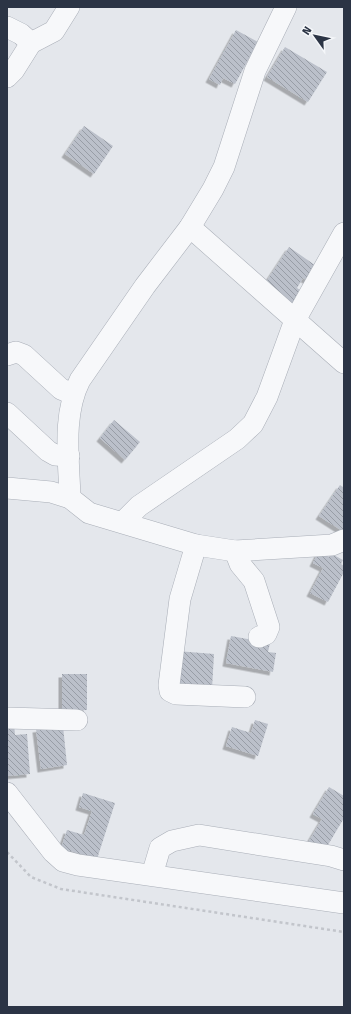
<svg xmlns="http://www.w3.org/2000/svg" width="351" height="1014" viewBox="0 0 351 1014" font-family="'Fira Sans',sans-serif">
	<defs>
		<pattern id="building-back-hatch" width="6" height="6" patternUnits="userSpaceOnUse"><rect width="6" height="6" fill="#bbc0ca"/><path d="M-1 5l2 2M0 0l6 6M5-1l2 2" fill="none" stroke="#989da6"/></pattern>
		<filter id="shadow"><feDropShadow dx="-3.5" dy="3.5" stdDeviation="0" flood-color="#0004"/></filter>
	</defs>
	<rect width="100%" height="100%" fill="#e4e7ec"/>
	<g fill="url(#building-back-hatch)" filter="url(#shadow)">
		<polygon points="236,30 258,42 235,84 223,78 220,85 209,79"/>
		<polygon points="285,47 327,72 308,102 267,77"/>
		<polygon points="84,126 113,146 94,174 65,154"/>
		<polygon points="289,247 319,268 310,282 303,278 297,288 303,292 293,305 264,285"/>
		<polygon points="114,420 140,442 125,460 100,438"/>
		<polygon points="340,485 344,488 344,532 319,516"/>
		<polygon points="319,551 329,557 330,553 343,560 341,564 344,566 344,572 328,602 310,593 323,568 313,563"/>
		<polygon points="231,636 270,643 268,652 276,653 273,672 226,663"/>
		<polygon points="177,651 214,654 212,689 174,686"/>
		<polygon points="62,674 87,674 87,710 62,711"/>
		<polygon points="255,720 268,724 258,756 226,746 232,727 251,733"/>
		<polygon points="14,723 15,735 27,734 30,774 7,776 7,724"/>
		<polygon points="63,726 67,765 41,769 36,729"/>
		<polygon points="329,787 344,796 344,818 325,850 309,841 322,819 313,814"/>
		<polygon points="83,793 115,803 97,859 61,848 67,830 84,835 92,811 79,807"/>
	</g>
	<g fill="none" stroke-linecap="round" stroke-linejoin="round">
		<g stroke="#a9aeb7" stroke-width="22">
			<g id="minor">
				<polyline points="7,27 21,34 31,43"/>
				<polyline points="7,77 14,70 31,43 54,31 69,7"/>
				<polyline points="190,227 344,363"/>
				<polyline points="7,355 16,352 24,355 61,389 73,394"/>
				<polyline points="7,413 48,451 55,455 69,456"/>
				<polyline points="7,488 51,492 70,498 89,513 196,545 235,551 332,545 344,540"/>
				<path d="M70,498C69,460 62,415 80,380L145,286L190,227L213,189L224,167L255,71L286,7"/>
				<polyline points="123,522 139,506 237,439 253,424 267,397 295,320 344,233"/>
				<polyline points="196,545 180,599 169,685 170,691 176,694 245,697"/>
				<polyline points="235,551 240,564 254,581 269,627 266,634 259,637"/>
				<polyline points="7,718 77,720"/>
				<polyline points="7,793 53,852 63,861 78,865 344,903"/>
				<polyline points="152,875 160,848 172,841 199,835 331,856 344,860"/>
			</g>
		</g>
		<polyline stroke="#c2c5cb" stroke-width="2.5" stroke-dasharray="3 3" stroke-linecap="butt" points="7,852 31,877 61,889 344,932"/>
		<use href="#minor" stroke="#f7f8fa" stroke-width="21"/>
	</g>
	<rect width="351" height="1014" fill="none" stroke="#2b3445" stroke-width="16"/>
	<g transform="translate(315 36) rotate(303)" stroke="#f4f6f9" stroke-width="3" paint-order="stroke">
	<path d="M0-3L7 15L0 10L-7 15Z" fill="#2b3445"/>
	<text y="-6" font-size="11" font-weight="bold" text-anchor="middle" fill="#2b3445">N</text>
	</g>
</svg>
